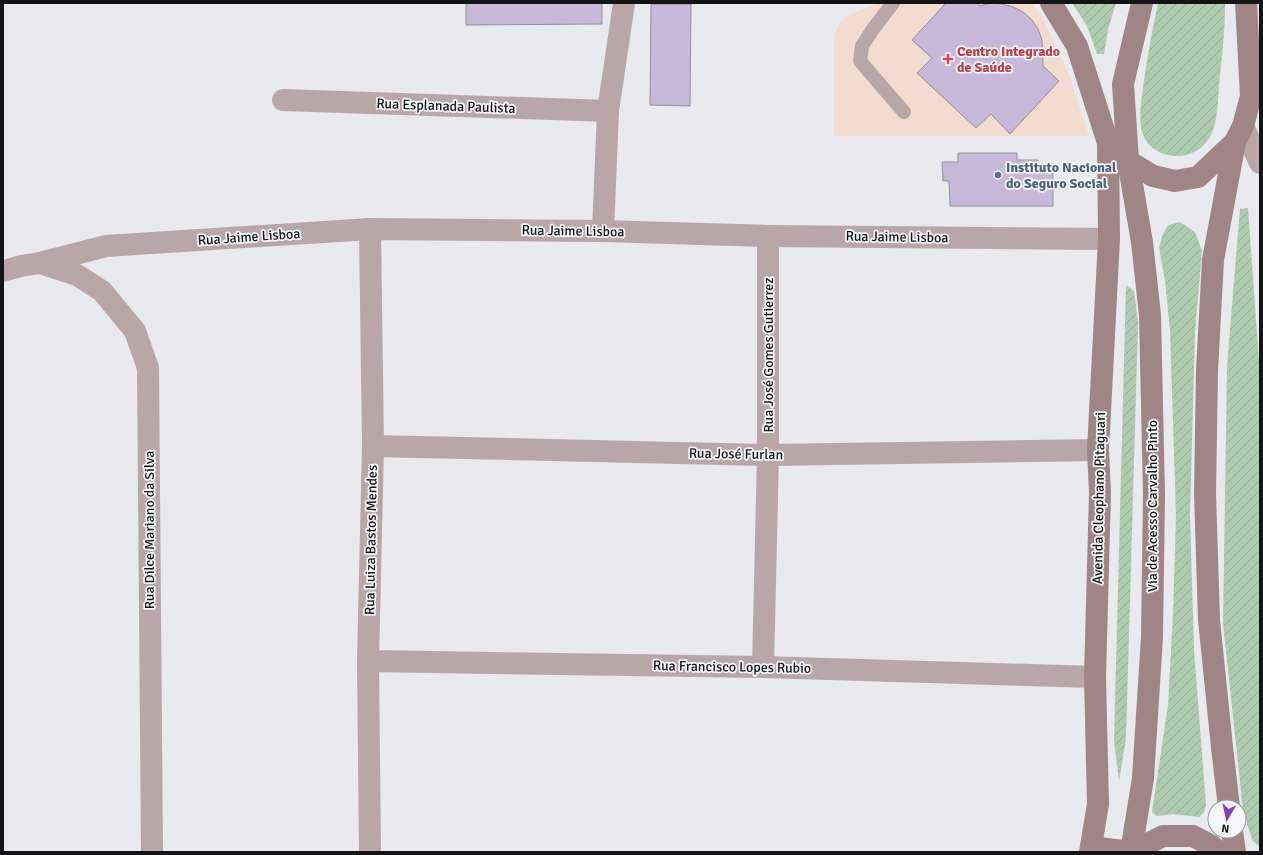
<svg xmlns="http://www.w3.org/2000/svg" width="1263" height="855" viewBox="0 0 1263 855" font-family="Signika,sans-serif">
	<defs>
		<pattern id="garden-furrows" width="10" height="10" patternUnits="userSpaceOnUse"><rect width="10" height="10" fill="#aecaaf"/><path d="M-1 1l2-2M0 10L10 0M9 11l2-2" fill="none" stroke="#95ad96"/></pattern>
	</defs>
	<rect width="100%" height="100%" fill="#e8eaed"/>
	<polygon fill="#f2dbcf" points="879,3 1031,3 1042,16 1052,37 1069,75 1089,136 834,136 834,42 836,31 840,22 851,14"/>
	<g fill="url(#garden-furrows)">
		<polygon points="1072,3 1116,3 1108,29 1104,54 1097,54 1087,26"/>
		<path d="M1158,3H1224L1225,5C1225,31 1222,57 1219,84C1218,100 1218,119 1211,135C1205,147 1193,155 1180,156C1165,157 1149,150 1143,135C1138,119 1141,103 1143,87C1147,58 1152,31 1158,3Z"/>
		<polygon points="1248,208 1260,375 1260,847 1252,840 1243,810 1223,623 1227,366 1240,209"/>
		<polygon points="1180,222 1195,232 1202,251 1195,332 1190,516 1194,650 1206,805 1204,812 1199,817 1173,814 1157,816 1152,812 1168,705 1173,614 1176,515 1170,330 1165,281 1159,247 1163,234 1168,225"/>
		<polygon points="1126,285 1134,291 1138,322 1126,739 1119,781 1114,741"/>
	</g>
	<g fill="#c8b8d9" stroke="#939195">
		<polygon points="466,3 602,3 602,24 466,25"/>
		<polygon points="946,3 977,3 980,6 991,3 1002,4 1013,7 1023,12 1032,20 1038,29 1042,40 1043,66 1059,81 1010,134 991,114 976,128 917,73 932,58 912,40"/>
		<polygon points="651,4 691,4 690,106 650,105"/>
		<polygon points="958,153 1017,153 1017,160 1038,160 1038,170 1053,170 1053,206 950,206 949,181 943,181 942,162 958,162"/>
	</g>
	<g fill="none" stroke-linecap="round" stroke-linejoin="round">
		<polyline stroke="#b9a6a7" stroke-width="14" points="893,3 873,29 862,46 860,61 904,112"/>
		<g stroke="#b9a6a7" stroke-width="22">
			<polyline points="283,100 608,111"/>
			<polyline points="1243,126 1260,163"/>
			<polyline points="603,231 608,111 624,3"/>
			<polyline points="40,263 77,275 102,291 135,331 148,368 152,852"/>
			<polyline points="3,271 21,266 40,263 106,246 370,229 603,231 768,236 1109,239"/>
			<polyline points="373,446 768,455 1098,450"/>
			<polyline points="368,661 763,667 1095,677"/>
			<polyline points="763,667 768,455 768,236"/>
			<polyline points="370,852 368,661 373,446 370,229"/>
		</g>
		<g stroke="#a08587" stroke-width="22">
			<polyline points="1051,3 1077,46 1108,143 1128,161 1153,176 1175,181 1198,177 1235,142 1243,126 1251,96 1246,3"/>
			<polyline points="1229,807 1222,747 1209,620 1205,493 1207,370 1213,260 1235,142"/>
			<polyline points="1232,831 1235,852"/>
			<polyline points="1091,847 1131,852 1163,836 1193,836 1212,846 1218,852"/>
			<polyline points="1090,852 1098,804 1095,677 1100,493 1098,450 1109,239 1108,143"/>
			<polyline points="1131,852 1143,778 1152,637 1154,495 1150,315 1142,242 1128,161 1123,84 1142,3"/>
		</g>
	</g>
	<path fill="#e0444e" stroke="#f6f7fb" stroke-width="1.5" d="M946 53h4v4h4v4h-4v4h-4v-4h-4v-4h4z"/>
	<circle fill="#5c6f8a" stroke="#f6f7fb" stroke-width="1.5" cx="998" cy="175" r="4"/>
	<g text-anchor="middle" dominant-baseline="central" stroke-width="3.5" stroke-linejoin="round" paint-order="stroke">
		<g font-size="14" font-weight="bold" fill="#be3a42" stroke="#f6f7fb" text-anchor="start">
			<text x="957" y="51">Centro Integrado<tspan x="957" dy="16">de Saúde</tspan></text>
		</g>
		<g font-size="14" fill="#131415" stroke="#f6f7fb">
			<text transform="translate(446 106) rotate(2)">Rua Esplanada Paulista</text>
			<text transform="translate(573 231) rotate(1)">Rua Jaime Lisboa</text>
			<text transform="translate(249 237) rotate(-4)">Rua Jaime Lisboa</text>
			<text transform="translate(897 237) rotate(1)">Rua Jaime Lisboa</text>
			<text transform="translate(768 355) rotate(-90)">Rua José Gomes Gutierrez</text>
			<text transform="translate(736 454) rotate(1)">Rua José Furlan</text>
			<text transform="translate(1099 498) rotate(-89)">Avenida Cleophano Pitaguari</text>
			<text transform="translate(1152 506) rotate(-90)">Via de Acesso Carvalho Pinto</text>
			<text transform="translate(149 530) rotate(-90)">Rua Dilce Mariano da Silva</text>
			<text transform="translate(371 540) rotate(-89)">Rua Luiza Bastos Mendes</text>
			<text transform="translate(732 667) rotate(1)">Rua Francisco Lopes Rubio</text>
		</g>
		<g font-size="14" font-weight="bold" fill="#4e5e75" stroke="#f6f7fb" text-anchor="start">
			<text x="1006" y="167">Instituto Nacional<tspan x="1006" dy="16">do Seguro Social</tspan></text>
		</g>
	</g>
	<rect width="1263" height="855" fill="none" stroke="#131415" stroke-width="8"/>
	<g transform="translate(1227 819) rotate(189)"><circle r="19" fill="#f6f7fb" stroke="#9b9c9f"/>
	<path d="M0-3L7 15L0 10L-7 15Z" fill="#853eb1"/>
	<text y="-6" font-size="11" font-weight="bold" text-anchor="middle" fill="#131415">N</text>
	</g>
</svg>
